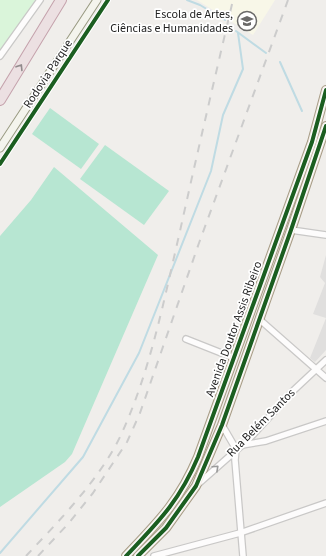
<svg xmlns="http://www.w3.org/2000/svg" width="326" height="556" viewBox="0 0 326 556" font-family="'Source Sans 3',sans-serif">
	<rect width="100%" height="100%" fill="#f0eeeb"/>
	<polygon fill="#f8f7e8" points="197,0 275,0 253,35"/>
	<polygon fill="#daf5da" points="0,0 37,0 0,58"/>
	<g fill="#b7e6d2">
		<polygon points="50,108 99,144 81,169 32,134"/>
		<polygon points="105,145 169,191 144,225 80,179"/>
		<polygon points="54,167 158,255 72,454 65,462 0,507 0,236 31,200"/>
	</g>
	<polygon fill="#e0dfde" points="326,255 326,350 315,362 310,358 326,318 313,314 325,283 320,277"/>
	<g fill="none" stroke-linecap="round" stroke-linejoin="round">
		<g stroke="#bfdbe3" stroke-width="2">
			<polyline points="187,0 200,5 225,20"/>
			<polyline points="236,31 266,53"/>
			<polyline points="280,62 302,111"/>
			<polyline points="0,553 83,457 139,353 211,171 223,115 243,69 238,33"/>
		</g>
		<g stroke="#c9c8c7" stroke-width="8">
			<g id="street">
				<polyline points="0,56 40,0"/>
				<polyline points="291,230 326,235"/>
				<polyline points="259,319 326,378"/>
				<polyline points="186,339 234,358"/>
				<polyline points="222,425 236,449"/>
				<polyline points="242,445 266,441 326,421"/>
				<polyline points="236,449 235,460 243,556"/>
				<polyline points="197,485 248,440 294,390 326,360"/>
				<polyline points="154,556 240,533 326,503"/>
			</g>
		</g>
		<g stroke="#999a82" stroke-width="9">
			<polyline id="secondary" points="0,148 97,0"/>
		</g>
		<g stroke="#a79c86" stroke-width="10">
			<g id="primary">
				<path d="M126,556C158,522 179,502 198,457L312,142L326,90"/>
				<polyline points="138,556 166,528 196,486 222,425 291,230 326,126"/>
			</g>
		</g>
		<g stroke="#c5a2ac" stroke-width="12">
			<polyline id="highway" points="0,100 61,0"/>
		</g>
		<use href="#street" stroke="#fdfcfc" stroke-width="5.5"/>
		<use href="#secondary" stroke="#f4f4ed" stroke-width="7"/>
		<use href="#primary" stroke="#f3ede7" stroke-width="8"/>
		<use href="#highway" stroke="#ece0e2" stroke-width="10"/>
		<g stroke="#ccc" stroke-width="2" stroke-dasharray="8 8" stroke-linecap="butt">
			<path d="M26,556C58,522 99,480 120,437C150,373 164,300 180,231C197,154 215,77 233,0"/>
			<polyline points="38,556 68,524 93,493 127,442 140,413 199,243 288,0"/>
		</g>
		<g stroke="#fff" stroke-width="6">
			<g id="cycleway">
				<polyline points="0,164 108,0"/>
				<path d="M126,556C158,522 179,502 198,457L312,142L326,90"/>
				<polyline points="138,556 166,528 196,486 222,425 291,230 326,126"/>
			</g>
		</g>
		<use href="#cycleway" stroke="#1b5e20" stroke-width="4"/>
	</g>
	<defs><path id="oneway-chevron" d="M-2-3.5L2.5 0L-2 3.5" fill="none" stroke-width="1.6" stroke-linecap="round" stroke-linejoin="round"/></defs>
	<use stroke="#918a8c" href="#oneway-chevron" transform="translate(20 67) rotate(-58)"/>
	<use stroke="#9a9a9a" href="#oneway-chevron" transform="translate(216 468) rotate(-43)"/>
	<defs>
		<g id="university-ring" transform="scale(1)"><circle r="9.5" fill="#fff" stroke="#6a6968" stroke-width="1.5"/><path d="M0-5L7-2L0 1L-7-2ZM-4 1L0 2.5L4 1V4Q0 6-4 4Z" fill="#6a6968"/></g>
	</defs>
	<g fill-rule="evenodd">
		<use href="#university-ring" x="247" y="21"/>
	</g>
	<g text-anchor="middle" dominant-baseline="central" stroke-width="3.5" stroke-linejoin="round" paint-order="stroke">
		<g font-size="12" fill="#222" stroke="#fff" text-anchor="end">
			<text x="233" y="14">Escola de Artes,<tspan x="233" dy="14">Ciências e Humanidades</tspan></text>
		</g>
		<g font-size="12" fill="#222" stroke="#fff">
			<text transform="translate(48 74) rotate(-57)">Rodovia Parque</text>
			<text transform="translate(234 329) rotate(-70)">Avenida Doutor Assis Ribeiro</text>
			<text transform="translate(261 423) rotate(-45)">Rua Belém Santos</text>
		</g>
	</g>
</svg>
